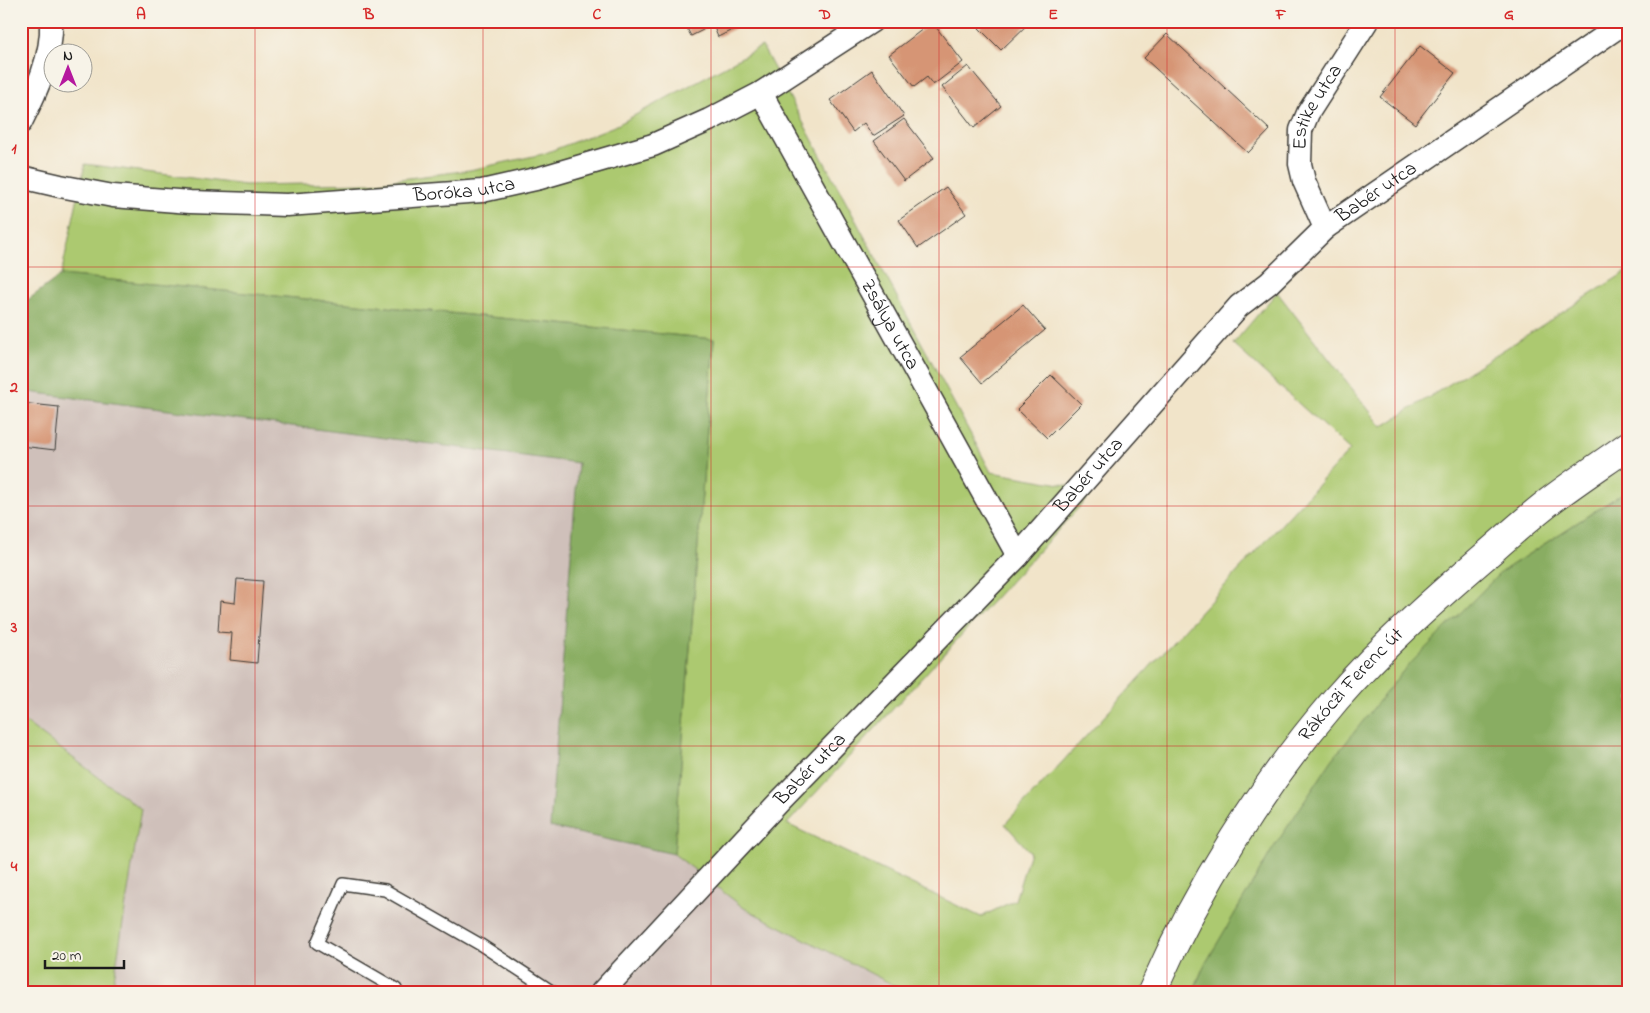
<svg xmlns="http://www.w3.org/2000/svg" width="1650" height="1013" viewBox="0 0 1650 1013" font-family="'Indie Flower',sans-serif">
	<rect width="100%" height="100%" fill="#f7f3e8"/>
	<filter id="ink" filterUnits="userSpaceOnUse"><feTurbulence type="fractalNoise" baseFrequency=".02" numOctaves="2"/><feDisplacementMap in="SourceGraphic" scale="10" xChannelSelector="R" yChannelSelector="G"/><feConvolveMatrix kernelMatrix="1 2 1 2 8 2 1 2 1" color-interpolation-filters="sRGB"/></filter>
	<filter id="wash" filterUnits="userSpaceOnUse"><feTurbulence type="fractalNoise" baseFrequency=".0096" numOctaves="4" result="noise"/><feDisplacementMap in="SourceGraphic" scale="20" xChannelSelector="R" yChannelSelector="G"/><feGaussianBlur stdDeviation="1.12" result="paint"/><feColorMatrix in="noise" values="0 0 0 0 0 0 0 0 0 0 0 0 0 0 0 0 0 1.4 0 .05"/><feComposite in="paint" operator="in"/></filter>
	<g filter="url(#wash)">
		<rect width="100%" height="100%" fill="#f1e4c9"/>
		<polygon fill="#cfc0ba" points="61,275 714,339 744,908 907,992 112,992 141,809 21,719 21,305"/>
		<g fill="#acc96f" stroke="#647246">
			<polygon points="762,46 991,472 1095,490 787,824 981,917 1015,900 1030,852 1005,824 1350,450 1233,344 1277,292 1382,427 1629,270 1629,489 1501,572 1204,966 1193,992 907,992 744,908 674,854 714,339 61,275 85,164 245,185 371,183 470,170 543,154 617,125"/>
			<polygon points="21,719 141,809 112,992 21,992"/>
		</g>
		<g fill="#89ad62" stroke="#52643f">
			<polygon points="61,275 714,339 674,854 550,827 578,463 21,391 21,305"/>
			<polygon points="1629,489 1629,992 1193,992 1204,966 1272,850 1332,760 1403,671 1501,572"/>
		</g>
		<g id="blocks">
			<g fill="#d69574">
				<polygon points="683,21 737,21 740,26 718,37 713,25 691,36"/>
				<polygon points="986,21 1031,21 1001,50 979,28"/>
				<polygon points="932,22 963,62 933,85 927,77 914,87 889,55"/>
				<polygon points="1167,34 1270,130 1248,153 1144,58"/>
				<polygon points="1420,46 1455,73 1415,124 1380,97"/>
				<polygon points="968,66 1001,106 974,128 942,87"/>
				<polygon points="872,70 904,116 873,136 864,123 853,132 830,100"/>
				<polygon points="904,119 934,158 904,181 874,141"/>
				<polygon points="946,187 966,214 918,248 899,220"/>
				<polygon points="1023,305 1045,330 982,383 960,357"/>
				<polygon points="1051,375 1081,404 1047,438 1017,409"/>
				<polygon points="21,403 59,407 55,450 21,446"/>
				<polygon points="237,579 263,581 257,663 230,660 232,633 218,632 220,601 235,603"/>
			</g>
		</g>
	</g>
	<g filter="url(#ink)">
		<use href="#blocks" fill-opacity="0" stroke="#3c3a36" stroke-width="1"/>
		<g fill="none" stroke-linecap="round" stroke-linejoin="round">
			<g stroke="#3c3a36" stroke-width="14">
				<polyline id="service" points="396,989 317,943 343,884 385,890 481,945 553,992"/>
			</g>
			<g stroke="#3c3a36" stroke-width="25">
				<g id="minor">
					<path id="s1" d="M761,93L1018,556"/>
					<path d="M21,122C36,92 53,56 51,21"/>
					<path id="s2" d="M21,177L60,186L113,196L190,202L287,205L482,191L540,178L653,145L709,120L761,93L872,21"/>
					<path id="s3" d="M1325,228L1304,181L1300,164L1301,130L1308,113L1367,21"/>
					<path id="s4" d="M602,992L779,802L1018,556L1239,306L1269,283L1325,228L1627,21"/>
				</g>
			</g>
			<g stroke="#3c3a36" stroke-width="30">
				<g id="secondary">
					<path id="s5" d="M1152,992C1198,888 1262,785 1336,699C1383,645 1437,597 1491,551C1509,535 1527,519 1546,504C1573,483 1601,465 1629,445"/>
				</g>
			</g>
			<use href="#service" stroke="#fff" stroke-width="11"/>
			<use href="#minor" stroke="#fff" stroke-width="22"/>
			<use href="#secondary" stroke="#fff" stroke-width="28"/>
		</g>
	</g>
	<path fill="none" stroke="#d62828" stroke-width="1" stroke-opacity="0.55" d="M255,21V992M483,21V992M711,21V992M939,21V992M1167,21V992M1395,21V992M21,267H1629M21,506H1629M21,746H1629"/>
	<g text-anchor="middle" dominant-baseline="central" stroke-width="4" stroke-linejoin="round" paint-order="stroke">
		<g font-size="20" fill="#1c1c1c" stroke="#f7f3e8">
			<text stroke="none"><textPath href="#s3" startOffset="130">Estike utca</textPath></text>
			<text stroke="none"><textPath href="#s2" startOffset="446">Boróka utca</textPath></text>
			<text stroke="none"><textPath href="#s4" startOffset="1115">Babér utca</textPath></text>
			<text stroke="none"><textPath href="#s1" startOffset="265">Zsálya utca</textPath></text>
			<text stroke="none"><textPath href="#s4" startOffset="710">Babér utca</textPath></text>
			<text stroke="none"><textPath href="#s5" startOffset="368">Rákóczi Ferenc út</textPath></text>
			<text stroke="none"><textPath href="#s4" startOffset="305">Babér utca</textPath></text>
		</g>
	</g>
	<rect width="1650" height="1013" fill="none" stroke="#f7f3e8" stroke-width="55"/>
	<g transform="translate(68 68)"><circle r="24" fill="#f7f3e8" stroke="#9f9d96"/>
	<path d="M0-4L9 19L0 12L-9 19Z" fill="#b5179e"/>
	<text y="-8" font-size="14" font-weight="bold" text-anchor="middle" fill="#1c1c1c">N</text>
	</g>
	<path d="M45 960v8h79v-8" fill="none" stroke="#1c1c1c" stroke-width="2.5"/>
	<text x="52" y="960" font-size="15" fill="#1c1c1c" stroke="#f7f3e8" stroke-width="4" paint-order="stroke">20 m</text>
	<rect x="28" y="28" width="1594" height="958" fill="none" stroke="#d62828" stroke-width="2"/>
	<g font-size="16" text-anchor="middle" font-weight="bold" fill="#d62828">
		<text x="141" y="19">A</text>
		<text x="369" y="19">B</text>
		<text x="597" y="19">C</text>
		<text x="825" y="19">D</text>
		<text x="1053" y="19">E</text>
		<text x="1281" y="19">F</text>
		<text x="1509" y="19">G</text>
		<text x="14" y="153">1</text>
		<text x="14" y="392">2</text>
		<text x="14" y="632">3</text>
		<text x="14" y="871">4</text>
	</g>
</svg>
